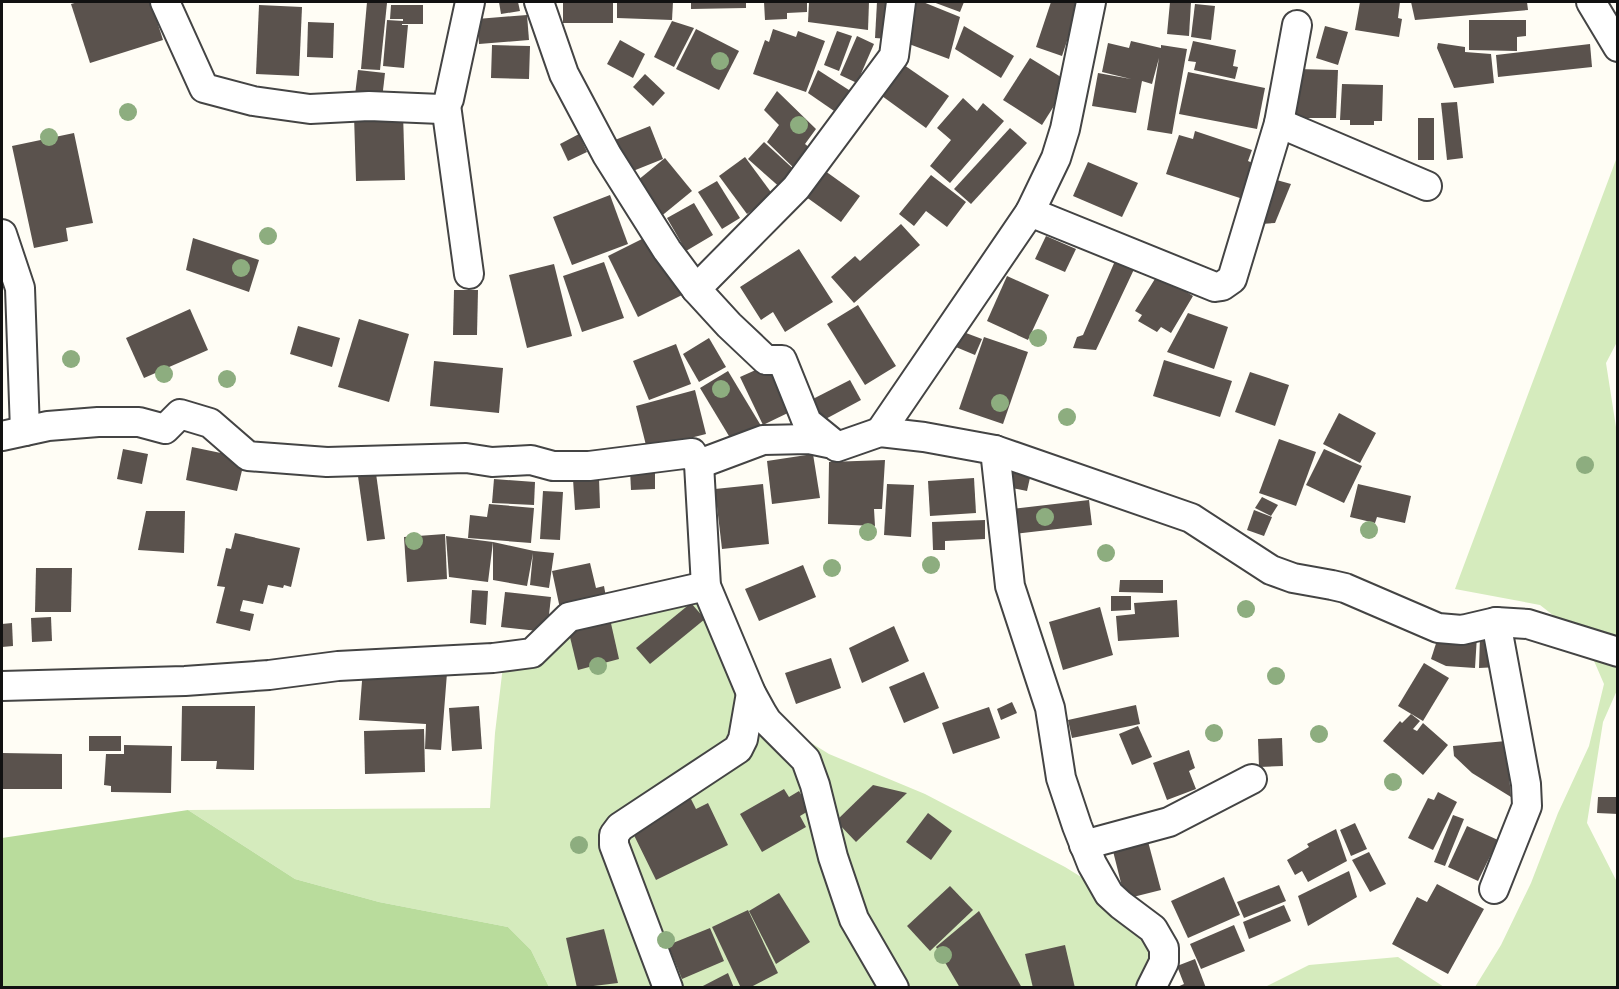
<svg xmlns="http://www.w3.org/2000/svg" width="1619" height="989" viewBox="0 0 1619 989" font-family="Merriweather,serif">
	<rect width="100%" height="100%" fill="#fffdf5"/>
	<g fill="#d5ebbd">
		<polygon points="1617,157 1617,342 1606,363 1618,440 1618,688 1603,722 1587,823 1617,882 1617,987 1475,987 1501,945 1531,883 1558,813 1589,746 1604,684 1585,640 1540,605 1455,589"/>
		<polygon points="692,591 776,721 829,754 925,794 1065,867 1128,906 1168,938 1168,987 549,987 531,950 508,927 379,902 295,879 188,810 490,808 495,733 506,641 534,638"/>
		<polygon points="1398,957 1444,987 1265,987 1309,965"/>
	</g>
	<polygon fill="#b9dc9c" points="188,810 295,879 379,902 508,927 531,950 549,987 2,987 2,838"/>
	<g fill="#5a524d">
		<polygon points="78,2 151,2 163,40 90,63 71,4"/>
		<polygon points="367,2 387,3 380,70 361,69"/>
		<polygon points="499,2 518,2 520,11 501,14"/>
		<rect x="563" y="2" width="50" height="21"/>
		<polygon points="617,2 673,2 672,20 617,18"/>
		<polygon points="691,2 746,2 746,8 691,9"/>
		<polygon points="764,2 807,2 807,12 787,13 787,19 765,20"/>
		<polygon points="809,2 869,2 868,30 808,22"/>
		<polygon points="877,2 891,2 889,39 875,38"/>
		<polygon points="902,2 923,2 960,17 949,59 893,38"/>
		<polygon points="933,2 964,2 960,12"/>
		<polygon points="1051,2 1080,2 1062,56 1036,47"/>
		<polygon points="1170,2 1191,2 1189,36 1167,34"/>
		<polygon points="1360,2 1400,2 1398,18 1402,19 1399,37 1355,30"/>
		<polygon points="1411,2 1527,2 1528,10 1415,20"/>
		<polygon points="1195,4 1215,6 1211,40 1191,37"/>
		<polygon points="259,5 302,7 299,76 256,74"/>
		<polygon points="391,5 423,5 423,24 402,24 402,25 408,25 404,68 383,66 387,20 403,21 403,19 390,19"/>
		<polygon points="527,15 529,40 479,44 477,19"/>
		<polygon points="1469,20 1526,20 1526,36 1517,37 1517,51 1469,50"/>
		<polygon points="672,21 694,28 674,67 654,57"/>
		<polygon points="308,22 334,23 333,58 307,57"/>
		<polygon points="964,26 1014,56 1001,78 955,49"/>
		<polygon points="1325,26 1348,32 1338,65 1316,58"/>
		<polygon points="696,29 739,51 719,90 676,69"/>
		<polygon points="773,29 796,37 798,31 825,41 806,92 753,74 765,40 769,42"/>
		<polygon points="837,31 852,36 839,71 824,65"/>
		<polygon points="857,36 874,44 857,83 840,75"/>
		<polygon points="620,40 645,54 633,78 607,64"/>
		<polygon points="1131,41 1161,48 1161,45 1187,49 1172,134 1147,130 1159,58 1152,84 1142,81 1136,113 1092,106 1098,73 1131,79 1102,72 1108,43 1129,48"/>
		<polygon points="1193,41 1236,50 1233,66 1238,67 1235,79 1194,70 1196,62 1188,61"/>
		<polygon points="1438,43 1465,47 1465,52 1491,54 1494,83 1454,88 1437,48"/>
		<polygon points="1590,44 1592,67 1498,77 1496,55"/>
		<polygon points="492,45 530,46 529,79 491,78"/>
		<polygon points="1030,58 1069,82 1042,125 1003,100"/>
		<polygon points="904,65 949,96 926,128 882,96"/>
		<polygon points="1296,69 1338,70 1336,118 1295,118"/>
		<polygon points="358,70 385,73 382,99 355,95"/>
		<polygon points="818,70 852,92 837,113 808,93"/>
		<polygon points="1188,72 1265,88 1257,129 1179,114"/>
		<polygon points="645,74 665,93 653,106 633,87"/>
		<polygon points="1342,84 1383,85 1382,121 1374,121 1374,125 1350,125 1350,120 1340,120"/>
		<polygon points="777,91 816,129 805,144 810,148 798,172 767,142 779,125 764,110"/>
		<polygon points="963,98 977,111 983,103 1004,121 950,183 930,166 951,140 937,128"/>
		<polygon points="1457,102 1463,158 1447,160 1441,103"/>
		<polygon points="403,113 405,180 356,181 354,115"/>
		<rect x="1418" y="118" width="16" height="42"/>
		<polygon points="650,126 663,159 623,175 610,142"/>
		<polygon points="1010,128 1027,143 971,204 954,189"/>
		<polygon points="1195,131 1252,150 1248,161 1255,164 1243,199 1166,174 1179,135 1193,139"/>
		<polygon points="74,133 93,223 66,228 68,241 34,248 12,146"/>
		<polygon points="579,134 587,152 568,161 560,144"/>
		<polygon points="764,142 799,174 783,190 748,159"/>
		<polygon points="745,157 773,195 747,214 719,176"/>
		<polygon points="665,158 692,191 659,218 632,185"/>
		<polygon points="1088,162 1138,183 1122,217 1073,196"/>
		<polygon points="821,168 860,196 841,222 802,194"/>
		<polygon points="931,175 966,202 947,227 926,211 914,226 899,214"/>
		<polygon points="1273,179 1291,184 1275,223 1261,224"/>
		<polygon points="717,181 740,218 722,229 698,192"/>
		<polygon points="610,195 628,244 572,265 553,217"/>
		<polygon points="694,203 713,235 686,251 667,218"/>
		<polygon points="901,224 920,245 854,303 831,277 855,256 860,261"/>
		<polygon points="652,234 682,295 638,317 608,256"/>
		<polygon points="1046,236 1076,249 1065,272 1035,259"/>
		<polygon points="193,238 259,260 249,292 186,270"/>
		<polygon points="799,249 833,302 785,332 773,312 761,320 740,287"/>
		<polygon points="1118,254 1137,263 1096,350 1073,348 1077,337 1083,335"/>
		<polygon points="604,262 624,318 582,332 563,276"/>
		<polygon points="554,264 572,336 527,348 509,275"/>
		<polygon points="1158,274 1193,296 1171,333 1161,327 1157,332 1138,321 1142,315 1135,311"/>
		<polygon points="1007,276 1049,295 1028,340 987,321"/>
		<polygon points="454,290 478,290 477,335 453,335"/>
		<polygon points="858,305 896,366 865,385 827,324"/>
		<polygon points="190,309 208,350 144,378 126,338"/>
		<polygon points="1188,313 1228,327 1214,369 1167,352"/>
		<polygon points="359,319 409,334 389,402 338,387"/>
		<polygon points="298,326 340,338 332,367 290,354"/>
		<polygon points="958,330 982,339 975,355 951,345"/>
		<polygon points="984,337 1028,352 1003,424 959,409"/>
		<polygon points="709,338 726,367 699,382 683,354"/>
		<polygon points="676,344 691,384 649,400 633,361"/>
		<polygon points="1164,360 1232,381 1220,417 1153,396"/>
		<polygon points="434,361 503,368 499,413 430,406"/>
		<polygon points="771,363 794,410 763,425 740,377"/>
		<polygon points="728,371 763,429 735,446 700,388"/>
		<polygon points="1250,372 1289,385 1275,426 1235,412"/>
		<polygon points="850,380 861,400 820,422 809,401"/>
		<polygon points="695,390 706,434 647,449 636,406"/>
		<polygon points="1339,413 1376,433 1360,463 1323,444"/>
		<polygon points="1279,439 1316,452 1296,506 1259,493"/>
		<polygon points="192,447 245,458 237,491 186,480"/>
		<polygon points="123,449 148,454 142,484 117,479"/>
		<polygon points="1324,449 1362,466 1344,503 1306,485"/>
		<polygon points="813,454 820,498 772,504 767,461"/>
		<polygon points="885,460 882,509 874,509 875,526 828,524 829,462"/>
		<polygon points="1009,464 1032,469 1027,491 1003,486"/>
		<polygon points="375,466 385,539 367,541 357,469"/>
		<polygon points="655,469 655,489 631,490 630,470"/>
		<polygon points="599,478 600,508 575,510 573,479"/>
		<polygon points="974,478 976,513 930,516 928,481"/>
		<polygon points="494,479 535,482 534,505 492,503"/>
		<polygon points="763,484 769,544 722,549 715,489"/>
		<polygon points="887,484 914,485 911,537 884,535"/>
		<polygon points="1358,484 1411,496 1405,523 1377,517 1375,523 1350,517"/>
		<polygon points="543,491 563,492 560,540 540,539"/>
		<polygon points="1262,497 1278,505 1271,516 1255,508"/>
		<polygon points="1089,500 1092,525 1014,534 1012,509"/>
		<polygon points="489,504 534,508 531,543 468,538 470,515 487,517"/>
		<polygon points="1254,510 1272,517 1264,536 1247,530"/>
		<polygon points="146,511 185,511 184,553 138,550"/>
		<polygon points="985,520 985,539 945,541 945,550 933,550 932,522"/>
		<polygon points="235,533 300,548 291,587 284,585 283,588 268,585 263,604 243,600 240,611 254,614 250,631 216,623 225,587 217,586 226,548 231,549"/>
		<polygon points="445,534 447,579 407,582 404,537"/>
		<polygon points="446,536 493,542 488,582 449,577"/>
		<polygon points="493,542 534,551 554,553 549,588 530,585 533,553 527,586 493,580"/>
		<polygon points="590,563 596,588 604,586 608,608 562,618 552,571"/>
		<polygon points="803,565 816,597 759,621 745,589"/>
		<polygon points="36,568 72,568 71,612 35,612"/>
		<polygon points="1120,580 1163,580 1163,593 1119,592"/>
		<polygon points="472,590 488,591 486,625 470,623"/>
		<polygon points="505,592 551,597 547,632 501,627"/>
		<polygon points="1111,596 1131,596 1131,610 1111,611"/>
		<polygon points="1177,600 1179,637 1118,641 1116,616 1135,614 1134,603"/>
		<polygon points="691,603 705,619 650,664 636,648"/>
		<polygon points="1100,607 1113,655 1063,670 1049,622"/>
		<polygon points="51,617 52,641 32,642 31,618"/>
		<polygon points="610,619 619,659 578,670 568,629"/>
		<polygon points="12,623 13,646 2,647 2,624"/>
		<polygon points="894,626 909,661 862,683 849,648"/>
		<polygon points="1439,634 1477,636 1475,668 1446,666 1431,659"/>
		<polygon points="1480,636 1494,637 1499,667 1479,668"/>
		<polygon points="831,658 841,688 796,704 785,673"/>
		<polygon points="1424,663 1449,678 1423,721 1398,706"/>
		<polygon points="363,668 447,673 441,750 425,749 426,724 359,720"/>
		<polygon points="924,672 939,708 904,723 889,687"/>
		<polygon points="1012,702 1017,713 1001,720 997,709"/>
		<polygon points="1136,705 1140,724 1072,738 1068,720"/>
		<polygon points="182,706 255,706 254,770 216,769 217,761 181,761"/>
		<polygon points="479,706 482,749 452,751 449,708"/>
		<polygon points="989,707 1000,738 953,754 942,723"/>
		<polygon points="1411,714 1420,721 1413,729 1417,731 1423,723 1448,745 1423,775 1383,741 1400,721 1402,723"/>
		<polygon points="1138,726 1152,757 1132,765 1119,734"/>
		<polygon points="424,729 425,772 365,774 364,731"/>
		<rect x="89" y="736" width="32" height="15"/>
		<polygon points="1282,738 1283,766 1259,767 1258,739"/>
		<polygon points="1506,741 1511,797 1472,773 1454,756 1453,746"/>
		<polygon points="124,745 172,746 171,793 111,792 111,786 104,785 106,754 124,754"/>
		<polygon points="1189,750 1195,768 1189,771 1196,789 1167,800 1153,763"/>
		<polygon points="2,753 62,754 62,789 2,789"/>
		<polygon points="873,785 907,793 856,842 836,821"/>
		<polygon points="784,789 789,797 799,791 810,810 800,816 806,827 762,852 740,814"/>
		<polygon points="1438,792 1457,802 1433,850 1408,838 1428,798 1434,800"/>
		<polygon points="688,793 696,809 708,803 728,845 656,880 628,823"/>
		<polygon points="1598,797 1618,797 1618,814 1597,813"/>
		<polygon points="928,813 952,831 931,860 906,842"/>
		<polygon points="1453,815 1464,819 1445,866 1434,862"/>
		<polygon points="1355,823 1367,849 1351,856 1340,830"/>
		<polygon points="1467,826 1498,840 1478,881 1448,867"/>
		<polygon points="1336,829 1347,861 1308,882 1302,871 1295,875 1287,860 1309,847 1307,844"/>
		<polygon points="1146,834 1161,890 1125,899 1111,843"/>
		<polygon points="1369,852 1386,884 1370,892 1352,860"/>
		<polygon points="1349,871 1357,897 1308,926 1298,896"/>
		<polygon points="1224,877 1240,915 1188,938 1171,901"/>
		<polygon points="1437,884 1484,909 1448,974 1392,944 1417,897 1427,902"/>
		<polygon points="1279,885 1286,901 1244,918 1237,902"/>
		<polygon points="950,886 973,910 930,951 907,926"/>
		<polygon points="779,893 810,942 776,964 749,911"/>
		<polygon points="1284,905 1291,921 1249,939 1243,922"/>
		<polygon points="748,910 778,973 749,988 741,988 712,927"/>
		<polygon points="979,911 1022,988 960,988 936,947"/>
		<polygon points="1234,925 1245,951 1201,969 1190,944"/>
		<polygon points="710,928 724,961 682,979 668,945"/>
		<polygon points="604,929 618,983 577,988 566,938"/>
		<polygon points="1065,945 1075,988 1033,988 1025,954"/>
		<polygon points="1195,959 1206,988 1175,988 1184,984 1177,966"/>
		<polygon points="728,973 734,988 699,988"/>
	</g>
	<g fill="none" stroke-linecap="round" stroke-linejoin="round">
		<g stroke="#444" stroke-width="32">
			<g id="street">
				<polyline points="165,2 204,88 253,101 310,109 369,106 441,109 446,105 449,99 470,2"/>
				<polyline points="539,2 564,74 607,155 667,250 696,289 729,325 766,360 782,360 807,422 834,444"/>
				<polyline points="1591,2 1618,47"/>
				<polyline points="446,105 469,274"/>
				<polyline points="1279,123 1427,186"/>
				<polyline points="1030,212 1215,287 1222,286 1232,279 1279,123 1297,25"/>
				<polyline points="2,234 20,288 25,431"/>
				<polyline points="696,289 796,188 894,56 901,2"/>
				<polyline points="880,432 1030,212 1056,158 1065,129 1091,2"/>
				<polyline points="2,436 48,426 98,422 139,422 165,429 180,414 210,423 248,456 327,462 466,458 492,462 531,460 553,466 589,466 692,453 699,464 763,440 809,439 833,444 837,447 880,432 924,437 995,450 1191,518 1271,570 1293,578 1332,585 1345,588 1438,628 1462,630 1496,622 1528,624 1618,652"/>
				<polyline points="995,450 1010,586 1050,708 1061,778 1077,826 1092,864 1109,894 1121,905 1153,929 1164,948 1164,962 1151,988"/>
				<polyline points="699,464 706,586 751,693 762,713 767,721 806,760 815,785 833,857 854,919 894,988"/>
				<polyline points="2,686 185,681 269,675 338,666 493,658 532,653 569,617 706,586"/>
				<polyline points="1084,845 1169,822 1252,779"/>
				<polyline points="1494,889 1527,806 1526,784 1496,622"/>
				<polyline points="668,988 614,845 614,835 620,827 738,749 743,739 751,693"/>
			</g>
		</g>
		<use href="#street" stroke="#fff" stroke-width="28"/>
	</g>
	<g fill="#8dad7f">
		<circle cx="720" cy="61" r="9"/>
		<circle cx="128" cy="112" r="9"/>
		<circle cx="799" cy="125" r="9"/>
		<circle cx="49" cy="137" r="9"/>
		<circle cx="268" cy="236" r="9"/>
		<circle cx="241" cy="268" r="9"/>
		<circle cx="1038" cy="338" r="9"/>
		<circle cx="71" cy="359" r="9"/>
		<circle cx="164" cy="374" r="9"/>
		<circle cx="227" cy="379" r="9"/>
		<circle cx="721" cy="389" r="9"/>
		<circle cx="1000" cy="403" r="9"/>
		<circle cx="1067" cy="417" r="9"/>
		<circle cx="1585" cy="465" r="9"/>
		<circle cx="1045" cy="517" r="9"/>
		<circle cx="1369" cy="530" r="9"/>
		<circle cx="868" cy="532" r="9"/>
		<circle cx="414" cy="541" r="9"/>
		<circle cx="1106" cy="553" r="9"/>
		<circle cx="931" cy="565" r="9"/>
		<circle cx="832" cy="568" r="9"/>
		<circle cx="1246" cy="609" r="9"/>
		<circle cx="598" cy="666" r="9"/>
		<circle cx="1276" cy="676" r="9"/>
		<circle cx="1214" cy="733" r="9"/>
		<circle cx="1319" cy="734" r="9"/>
		<circle cx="1393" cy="782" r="9"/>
		<circle cx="579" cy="845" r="9"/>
		<circle cx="666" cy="940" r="9"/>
		<circle cx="943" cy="955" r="9"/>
	</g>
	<rect width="1619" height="989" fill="none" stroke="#111111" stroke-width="6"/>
</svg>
